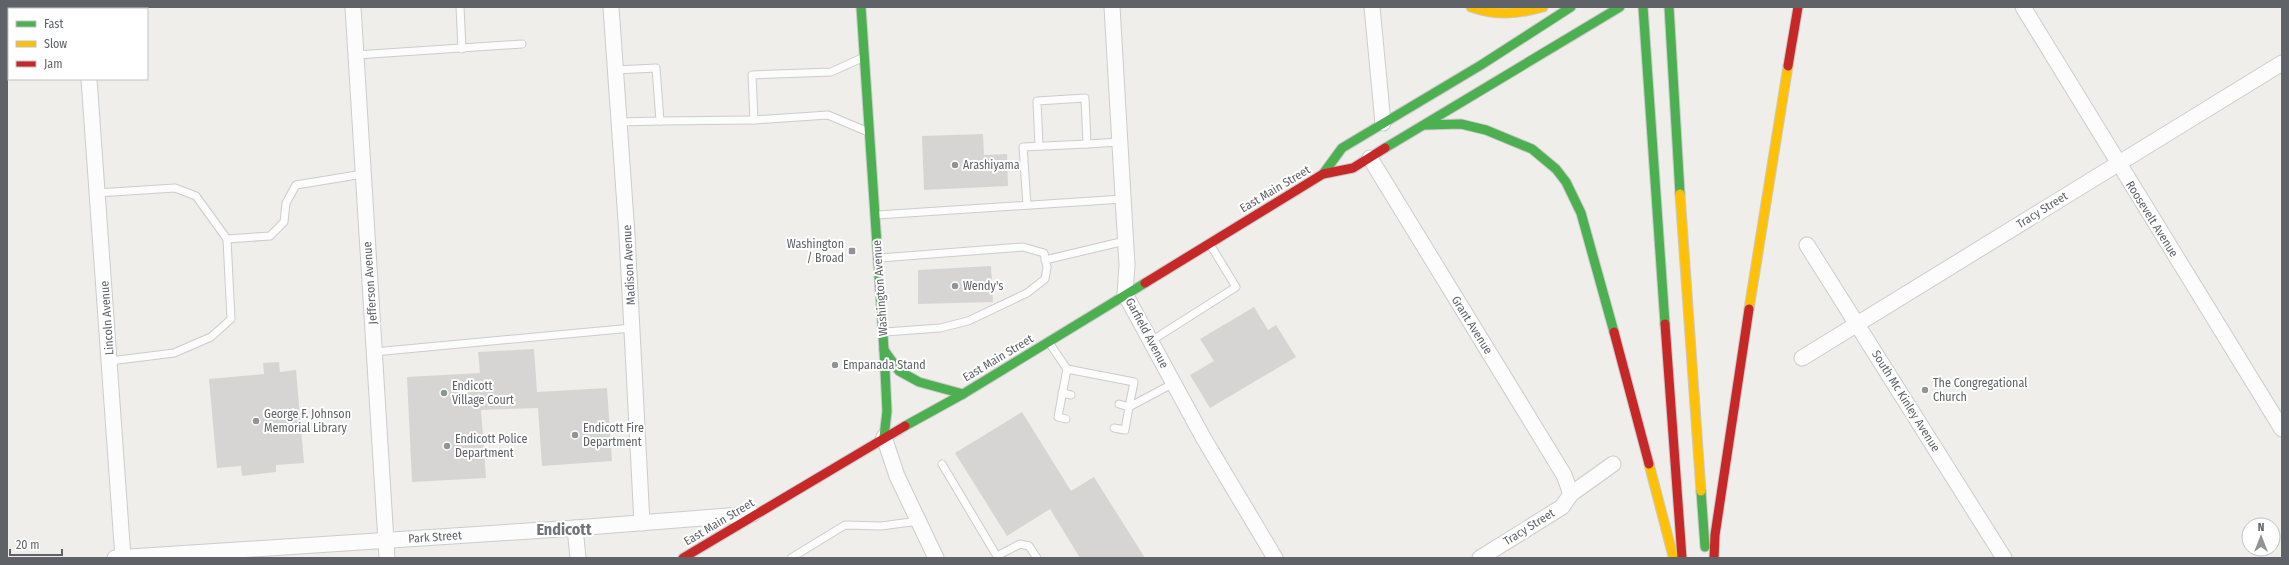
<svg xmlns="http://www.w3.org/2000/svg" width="2289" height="565" viewBox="0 0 2289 565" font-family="'Fira Sans Condensed',sans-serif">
	<rect width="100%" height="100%" fill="#efeeea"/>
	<g fill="#d6d5d3">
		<polygon points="983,134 984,155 1007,154 1008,186 924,190 922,136"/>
		<polygon points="991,266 993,302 918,304 918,270"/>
		<polygon points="1254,307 1268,330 1276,325 1296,357 1210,408 1190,375 1214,361 1200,339"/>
		<polygon points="534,349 537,392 607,388 612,461 542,466 538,408 481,410 486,478 412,482 407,377 480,373 478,352"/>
		<polygon points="279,362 280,372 296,370 304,463 276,465 276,472 242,476 241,466 217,468 209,379 264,374 263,363"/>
		<polygon points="1022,412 1071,491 1094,477 1145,558 1080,558 1050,509 1007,536 955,453"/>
	</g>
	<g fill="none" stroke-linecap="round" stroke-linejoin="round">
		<g stroke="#cbcccc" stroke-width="9">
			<g id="lane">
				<polyline points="460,7 462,49"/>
				<polyline points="356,55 522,44"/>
				<polyline points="862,58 831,72 752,75 754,120 828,115 866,131"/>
				<polyline points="615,70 656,68 660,121 619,122"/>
				<polyline points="660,121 754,120"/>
				<polyline points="1087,144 1120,142"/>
				<polyline points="97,193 175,188 196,196 227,239 231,319 211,337 174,353 110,361"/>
				<polyline points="1027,205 1023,147 1087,144 1085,98 1037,101 1039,146"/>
				<polyline points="877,215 1123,199"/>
				<polyline points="227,239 270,236 284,222 286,203 296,185 363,174"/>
				<polyline points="880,258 1023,247 1044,253 1047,267 1045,279 1027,293 968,321 940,328 885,332"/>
				<polyline points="1045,260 1125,241"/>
				<polyline points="1151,341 1236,287 1211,246"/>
				<polyline points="1050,344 1067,369"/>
				<polyline points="374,352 632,328"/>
				<polyline points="1062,393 1071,395"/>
				<polyline points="1066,419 1058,417 1067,369 1134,382 1129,407 1174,383"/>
				<polyline points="1114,428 1125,430 1129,407 1119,404"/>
				<polyline points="942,464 998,558"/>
				<polyline points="997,556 1020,544 1029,546 1037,558"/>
				<polyline points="791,558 845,525 881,526 919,521"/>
			</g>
		</g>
		<g stroke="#cbcccc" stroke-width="17">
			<g id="street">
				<polyline points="85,7 85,9"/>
				<polyline points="353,7 387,558"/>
				<polyline points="611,7 627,235 642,523"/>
				<polyline points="1112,7 1127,265 1125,294 1204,439 1275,558"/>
				<polyline points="1372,7 1383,123"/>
				<polyline points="2023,7 2282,429"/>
				<polyline points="89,79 123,558"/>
				<polyline points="1370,158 1564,475 1571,494"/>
				<polyline points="1807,245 2004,558"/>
				<polyline points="1802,358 2282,63"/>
				<polyline points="884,437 897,476 936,558"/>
				<polyline points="575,528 578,558"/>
				<polyline points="115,558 575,528 753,514"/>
				<polyline points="1480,558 1562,507 1571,494 1613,464"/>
			</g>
		</g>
		<g stroke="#cacacb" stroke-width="11">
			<g id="fast">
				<polyline points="861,7 884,350 887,411 884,437"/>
				<polyline points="1643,7 1665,324"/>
				<polyline points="1669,7 1680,194"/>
				<polyline points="1426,125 1461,124 1486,130 1532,149 1556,169 1566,182 1581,213 1614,332"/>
				<polyline points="1385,148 1620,7"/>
				<polyline points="1323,174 1342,148 1481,65 1571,7"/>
				<polyline points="884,350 899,371 919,382 963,394"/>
				<polyline points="905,426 963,394 1145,283"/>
				<polyline points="1701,491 1705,547"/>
			</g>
		</g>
		<g stroke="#cacacb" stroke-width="11">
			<g id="slow">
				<path d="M1471,7C1496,16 1518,14 1543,7"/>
				<polyline points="1680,194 1701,491"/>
				<polyline points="1749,309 1788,66"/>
				<polyline points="1649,464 1673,556"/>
			</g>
		</g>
		<g stroke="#cacacb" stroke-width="11">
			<g id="jam">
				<polyline points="1788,66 1798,7"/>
				<polyline points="1145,283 1323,174 1353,168 1385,148"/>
				<polyline points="1665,324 1682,558"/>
				<polyline points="1614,332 1649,464"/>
				<polyline points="683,558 905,426"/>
				<polyline points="1714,558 1715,535 1749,309"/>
			</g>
		</g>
		<use href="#lane" stroke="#fdfcfc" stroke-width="7"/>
		<use href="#street" stroke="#fdfcfc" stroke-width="15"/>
		<use href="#fast" stroke="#4caf50" stroke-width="9"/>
		<use href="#slow" stroke="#ffc107" stroke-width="9"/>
		<use href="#jam" stroke="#c62828" stroke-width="9"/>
	</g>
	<g fill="#919496" stroke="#fff" stroke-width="1.5">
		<circle cx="955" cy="165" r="4"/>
		<rect x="848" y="247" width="8" height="8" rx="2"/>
		<circle cx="955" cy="286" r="4"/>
		<circle cx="835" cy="365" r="4"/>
		<circle cx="1925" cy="390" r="4"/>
		<circle cx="444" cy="393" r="4"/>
		<circle cx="256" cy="421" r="4"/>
		<circle cx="575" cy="435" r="4"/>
		<circle cx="447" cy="446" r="4"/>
	</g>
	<g text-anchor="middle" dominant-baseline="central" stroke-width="4" stroke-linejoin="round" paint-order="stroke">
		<g font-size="12" fill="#5f6368" stroke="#fff" text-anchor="start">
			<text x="963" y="165">Arashiyama</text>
			<text x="844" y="244" text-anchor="end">Washington<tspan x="844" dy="14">/ Broad</tspan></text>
			<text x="963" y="286">Wendy's</text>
			<text x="843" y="365">Empanada Stand</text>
			<text x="1933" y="383">The Congregational<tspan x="1933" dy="14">Church</tspan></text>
			<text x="452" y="386">Endicott<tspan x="452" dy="14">Village Court</tspan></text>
			<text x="264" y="414">George F. Johnson<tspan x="264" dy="14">Memorial Library</tspan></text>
			<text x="583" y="428">Endicott Fire<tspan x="583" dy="14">Department</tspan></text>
			<text x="455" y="439">Endicott Police<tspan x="455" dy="14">Department</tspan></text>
		</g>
		<g font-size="12" fill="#5f6368" stroke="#fff">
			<text transform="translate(1275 189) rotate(-31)">East Main Street</text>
			<text transform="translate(2042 210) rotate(-32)">Tracy Street</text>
			<text transform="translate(2152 219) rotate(58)">Roosevelt Avenue</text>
			<text transform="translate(629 265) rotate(-93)">Madison Avenue</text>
			<text transform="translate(370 283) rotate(-94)">Jefferson Avenue</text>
			<text transform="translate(880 288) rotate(-94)">Washington Avenue</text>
			<text transform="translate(107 318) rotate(-94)">Lincoln Avenue</text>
			<text transform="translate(1472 325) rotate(58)">Grant Avenue</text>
			<text transform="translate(1147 333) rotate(62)">Garfield Avenue</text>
			<text transform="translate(998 358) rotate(-31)">East Main Street</text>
			<text transform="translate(1906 401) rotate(58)">South Mc Kinley Avenue</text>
			<text transform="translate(719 522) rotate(-31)">East Main Street</text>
			<text transform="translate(1529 527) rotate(-32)">Tracy Street</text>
			<text transform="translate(435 537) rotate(-4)">Park Street</text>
		</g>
		<g font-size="16" font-weight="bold" fill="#70757a" stroke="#fff">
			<text x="564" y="529">Endicott</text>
		</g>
	</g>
	<rect width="2289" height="565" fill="none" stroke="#5f6368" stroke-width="16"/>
	<rect x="8" y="8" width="140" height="72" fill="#ffffff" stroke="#bfc1c3"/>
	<rect x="16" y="21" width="20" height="6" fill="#4caf50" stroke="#bfc1c3"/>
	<text x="44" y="28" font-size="12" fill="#5f6368">Fast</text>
	<rect x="16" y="41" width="20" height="6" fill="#ffc107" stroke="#bfc1c3"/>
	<text x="44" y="48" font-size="12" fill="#5f6368">Slow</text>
	<rect x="16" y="61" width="20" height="6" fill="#c62828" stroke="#bfc1c3"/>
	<text x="44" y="68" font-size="12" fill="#5f6368">Jam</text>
	<g transform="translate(2261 537)"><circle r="19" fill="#ffffff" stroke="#bfc1c3"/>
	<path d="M0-3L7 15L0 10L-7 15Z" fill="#919496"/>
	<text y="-6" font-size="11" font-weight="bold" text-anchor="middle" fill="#5f6368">N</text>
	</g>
	<path d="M10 549v6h52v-6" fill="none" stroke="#5f6368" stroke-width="2"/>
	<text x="16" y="549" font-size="12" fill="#5f6368" stroke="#ffffff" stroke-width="3" paint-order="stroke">20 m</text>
</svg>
